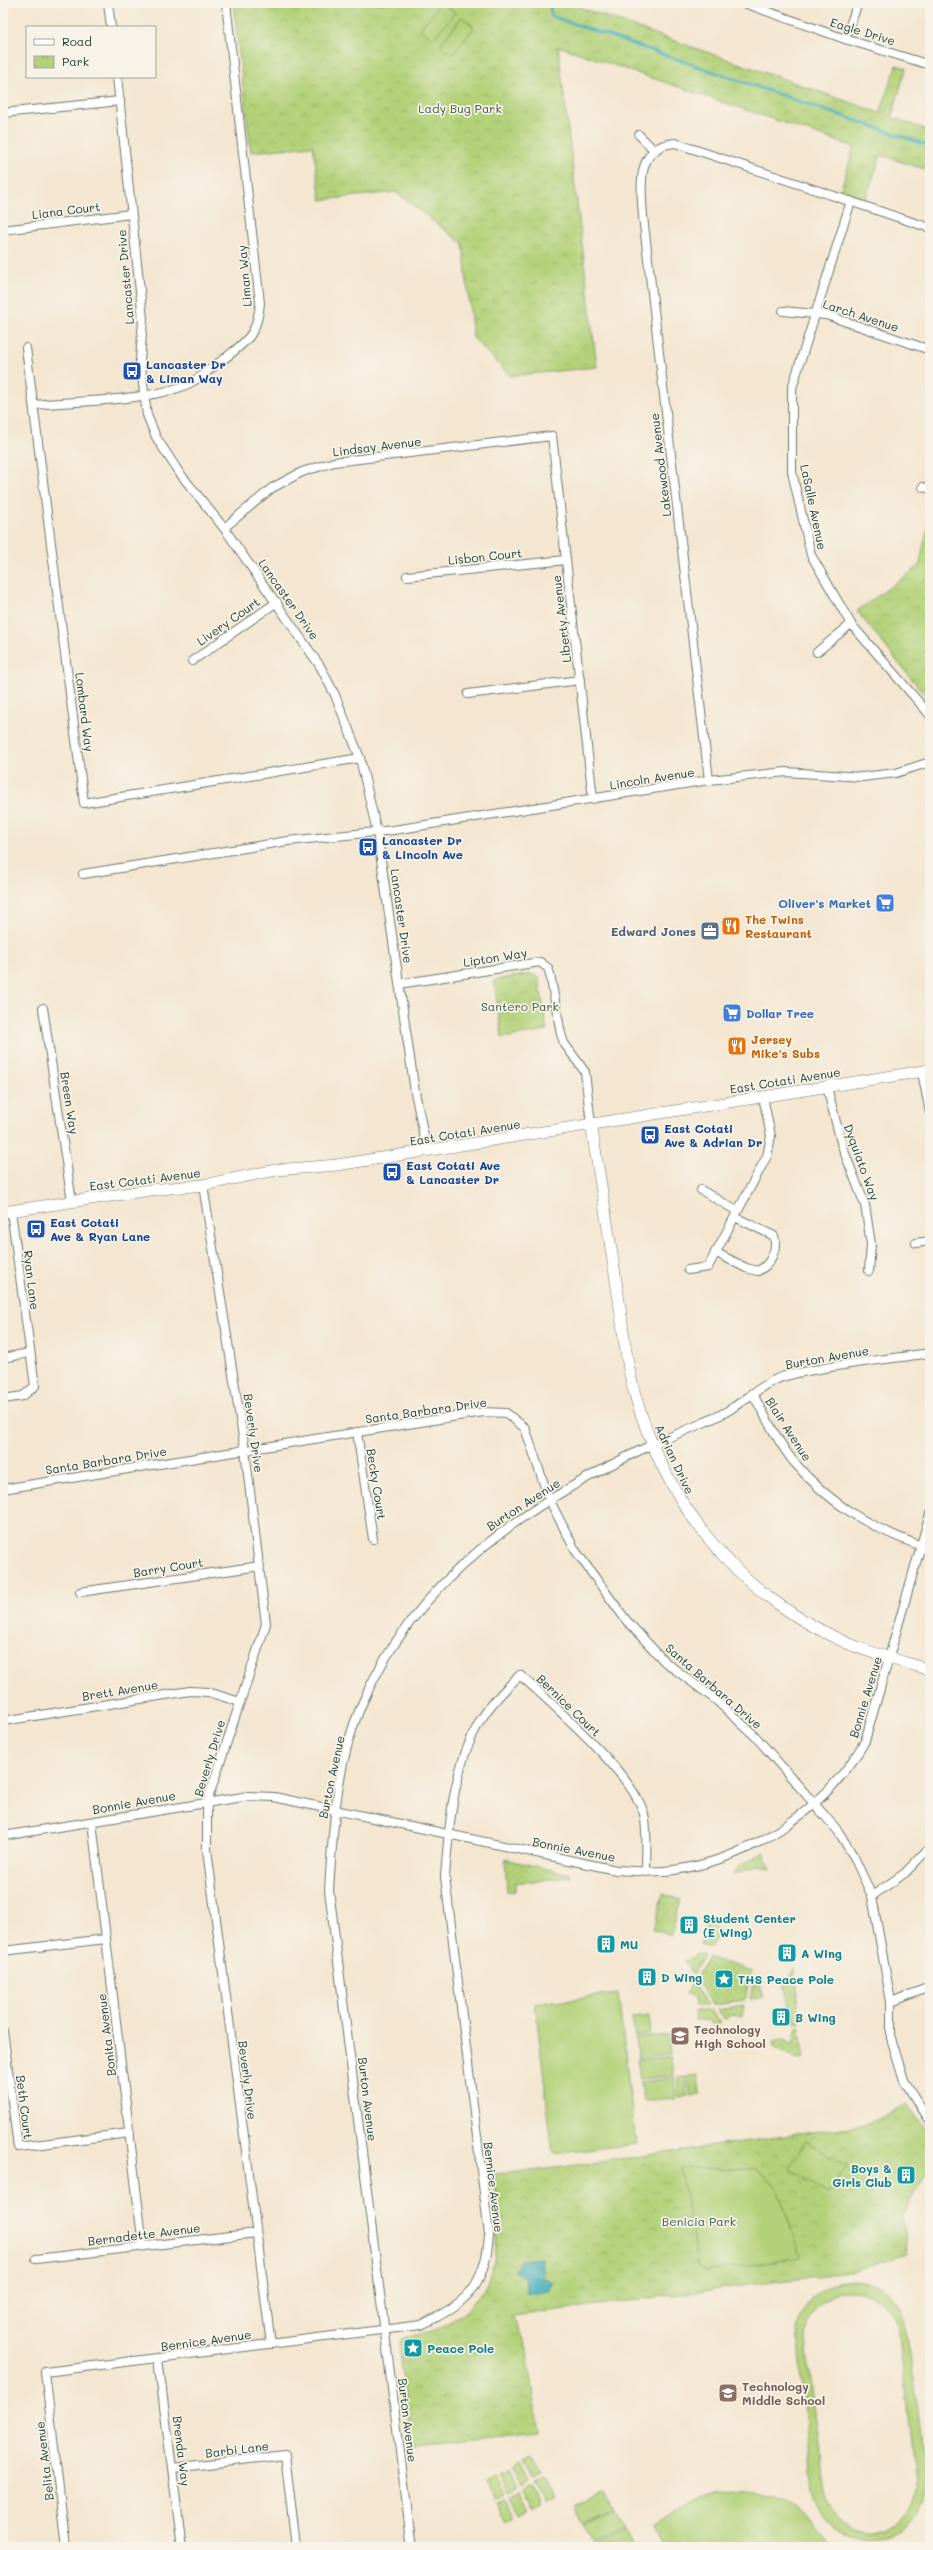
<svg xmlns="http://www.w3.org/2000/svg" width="933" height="2550" viewBox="0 0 933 2550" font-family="Mali,sans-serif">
	<defs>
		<pattern id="grass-dots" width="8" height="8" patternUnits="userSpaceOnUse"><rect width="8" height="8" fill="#b2d178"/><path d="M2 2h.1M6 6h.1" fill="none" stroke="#99b468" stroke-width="1.8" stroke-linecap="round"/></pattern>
		<pattern id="park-crowns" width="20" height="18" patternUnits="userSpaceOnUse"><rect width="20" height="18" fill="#b2d178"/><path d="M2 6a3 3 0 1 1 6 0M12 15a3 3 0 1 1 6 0" fill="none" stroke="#99b468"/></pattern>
		<pattern id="water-ripples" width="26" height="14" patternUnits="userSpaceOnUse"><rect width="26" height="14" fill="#3cacb8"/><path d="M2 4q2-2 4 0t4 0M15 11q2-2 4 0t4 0" fill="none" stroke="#328d96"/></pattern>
	</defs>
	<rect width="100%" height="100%" fill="#f7f3e8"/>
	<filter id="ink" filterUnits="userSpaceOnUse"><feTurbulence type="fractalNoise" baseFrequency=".025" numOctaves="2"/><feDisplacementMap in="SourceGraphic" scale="8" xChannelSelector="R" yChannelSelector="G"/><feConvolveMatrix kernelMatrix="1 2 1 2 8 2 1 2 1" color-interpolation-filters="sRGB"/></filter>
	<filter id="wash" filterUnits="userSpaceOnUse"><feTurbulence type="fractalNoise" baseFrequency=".012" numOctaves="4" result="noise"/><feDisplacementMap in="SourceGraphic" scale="16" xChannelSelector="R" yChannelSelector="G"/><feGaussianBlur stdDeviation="0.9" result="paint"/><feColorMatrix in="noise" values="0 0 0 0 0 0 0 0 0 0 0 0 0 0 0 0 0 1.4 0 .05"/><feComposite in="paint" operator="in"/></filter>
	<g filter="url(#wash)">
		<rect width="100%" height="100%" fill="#f4e6d0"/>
		<g fill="url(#grass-dots)" stroke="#688756">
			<polygon points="764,1852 771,1869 758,1865 733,1875 739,1866"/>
			<polygon points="505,1859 570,1874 570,1877 515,1883 515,1891 507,1892"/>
			<polygon points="663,1894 681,1900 671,1935 653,1929"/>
			<polygon points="708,1918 719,1933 710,1948 700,1945"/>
			<polygon points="697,1954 704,1956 692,1974 684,1962"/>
			<polygon points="708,1957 751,1971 745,2000 713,2004 695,1979"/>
			<polygon points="794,1969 800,2023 795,2022 784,1987"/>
			<polygon points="754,1977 760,1979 758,1982 764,1997 750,1999"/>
			<polygon points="692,1983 708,2005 694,2007 693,1999 686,1994"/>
			<polygon points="744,2005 742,2017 732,2015 725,2020 717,2009"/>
			<polygon points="711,2010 721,2023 715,2027 708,2020 695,2020 694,2012"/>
			<polygon points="797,2026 800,2027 803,2057 795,2058 774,2046 773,2042 783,2038 793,2045"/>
		</g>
		<g fill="url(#park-crowns)" stroke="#688756">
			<polygon points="233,3 567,3 880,113 896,65 906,68 892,117 930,131 930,171 881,155 865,200 840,192 854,147 558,46 597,367 510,376 473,338 463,244 396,192 321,200 313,146 251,152"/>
			<polygon points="930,518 930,702 857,611 919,566"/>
			<polygon points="531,974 539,978 547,1031 502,1038 494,980"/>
			<path d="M907,2104L930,2135V2170L901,2217L908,2253L849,2272L513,2316L528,2352L539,2433L411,2447L399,2345L402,2339C416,2334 432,2333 445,2325C507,2292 498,2233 493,2174L540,2170L865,2125Z"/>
		</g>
		<g fill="#b2d178" stroke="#688756" fill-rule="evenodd">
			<polygon points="441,3 455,12 433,39 420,29"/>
			<polygon points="462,17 474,27 452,55 440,45"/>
			<polygon points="618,1994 636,2144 553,2154 535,2003"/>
			<polygon points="649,2015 651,2034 635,2036 632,2017"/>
			<polygon points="669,2035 671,2054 638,2058 635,2038"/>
			<polygon points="671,2057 673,2076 640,2079 637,2060"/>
			<polygon points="698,2075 700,2095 691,2096 688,2076"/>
			<polygon points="686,2076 688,2096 679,2097 677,2077"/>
			<polygon points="674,2078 676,2098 643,2101 640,2082"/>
			<polygon points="806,2141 846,2166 828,2194 789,2168"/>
			<polygon points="680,2168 754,2169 777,2187 801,2258 705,2271 698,2267"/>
			<path d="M842,2281C864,2280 885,2284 898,2304C909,2321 929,2481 923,2501C909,2550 823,2550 812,2492L797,2330C802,2302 816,2289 842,2281ZM844,2291C871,2290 888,2301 898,2327L915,2479C918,2534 850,2550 826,2500L806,2342C807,2315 818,2299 844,2291Z"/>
			<polygon points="530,2458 540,2476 531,2480 522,2462"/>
			<polygon points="518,2464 527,2482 519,2487 510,2469"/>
			<polygon points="506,2471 515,2489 507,2493 498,2475"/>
			<polygon points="494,2477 504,2495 495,2500 486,2482"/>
			<polygon points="542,2480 551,2498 543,2502 533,2484"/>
			<polygon points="530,2486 539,2504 531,2508 521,2490"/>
			<polygon points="604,2491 614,2509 584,2524 574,2507"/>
			<polygon points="518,2492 527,2511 519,2515 509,2497"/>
			<polygon points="757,2492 787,2499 811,2520 834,2547 665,2547 651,2524 664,2516 717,2494"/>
			<polygon points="505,2499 515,2517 507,2521 497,2503"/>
			<polygon points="614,2510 624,2527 594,2543 584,2525"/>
			<polygon points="624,2529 634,2547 596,2547 594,2545"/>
		</g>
		<polygon fill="url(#water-ripples)" stroke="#2e7476" points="541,2258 543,2276 554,2283 548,2291 527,2295 525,2278 514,2271 520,2260"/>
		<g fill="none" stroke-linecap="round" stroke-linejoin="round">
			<polyline stroke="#3cacb8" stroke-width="3" points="550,3 551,16 930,146"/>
		</g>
	</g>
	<g filter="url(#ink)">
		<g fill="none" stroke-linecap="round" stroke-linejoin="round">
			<g stroke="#6a786b" stroke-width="10">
				<g id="street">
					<polyline points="108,3 111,27"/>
					<polyline points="744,3 845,39 930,65"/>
					<polyline points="845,39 858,3"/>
					<polyline points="117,77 143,319 140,361 147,415 156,437 178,471 224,528 320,666 335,695 360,758 377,832 415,1092 427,1151"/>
					<polyline points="3,113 120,101"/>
					<polyline points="639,135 655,151"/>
					<polyline points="851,201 792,388 792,472 811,555 851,624 930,715"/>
					<polyline points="3,230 131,214"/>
					<polyline points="783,311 826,315 930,350"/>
					<polyline points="26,348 84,803 360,758"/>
					<path d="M35,405C75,401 158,401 192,382C203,376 213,366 224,359C248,340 257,335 260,303L226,3"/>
					<polyline points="923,487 930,489"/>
					<polyline points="224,528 272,488 302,472 334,462 552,436 593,799"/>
					<polyline points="407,576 566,560"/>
					<polyline points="817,652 851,624"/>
					<polyline points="192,661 277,602"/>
					<polyline points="468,694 580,680"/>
					<path d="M709,780L643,216C641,188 635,146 675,143L930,228"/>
					<polyline points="83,874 288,841 394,830 709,780 786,772 862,777 896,773 930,762"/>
					<polyline points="399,984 540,962 548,968 550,974 561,1034 564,1043 585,1072 591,1124"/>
					<polyline points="43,1008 72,1202"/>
					<polyline points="922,1072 930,1113"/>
					<polyline points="827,1087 842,1146 865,1205 871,1244 869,1271"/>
					<polyline points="203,1185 245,1450 266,1624 207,1802 207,1850 271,2344"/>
					<polyline points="701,1190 737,1211"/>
					<polyline points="916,1243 930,1241"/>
					<path d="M715,1252L746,1268L758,1271C770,1265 778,1250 774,1236L735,1217"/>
					<polyline points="688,1270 708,1267 767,1156 771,1136 763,1097"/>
					<polyline points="3,1358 29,1353"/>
					<path d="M752,1393C765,1415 777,1441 793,1461C832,1507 874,1530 930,1549"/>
					<polyline points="3,1399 23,1396 35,1386 11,1211"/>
					<polyline points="357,1432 373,1539"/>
					<polyline points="3,1489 483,1412 506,1413 525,1428 549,1499 575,1550 626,1620 665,1662 716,1700 755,1736 838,1831 854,1857 872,1896 891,2002 891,2038 904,2080 930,2123"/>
					<polyline points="80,1592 260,1566"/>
					<polyline points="3,1721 190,1691 208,1692 240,1702"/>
					<polyline points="92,1822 143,2246"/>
					<path d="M3,1836L249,1796L274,1797L616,1870C635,1871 655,1873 674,1870C751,1859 827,1809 865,1741L930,1514"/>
					<polyline points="872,1896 905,1873 930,1847"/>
					<polyline points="3,1951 106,1939"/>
					<polyline points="891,2002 930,1987"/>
					<polyline points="3,2031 18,2147 130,2133"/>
					<polyline points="36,2259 256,2233"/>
					<polyline points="158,2359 182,2547"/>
					<polyline points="172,2468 285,2455 296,2547"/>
					<path d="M66,2547L45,2372L421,2325C466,2304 486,2286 489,2234L445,1877C449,1825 453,1767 480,1721C491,1703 505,1689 520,1675C552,1704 633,1774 644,1814C648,1832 646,1853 646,1872"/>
					<path d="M412,2547L329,1890C333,1828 336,1764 361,1706C416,1577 529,1503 651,1445C669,1437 687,1430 705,1422C714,1418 724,1414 732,1408C752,1396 766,1380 789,1375C835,1364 884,1360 930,1353"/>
				</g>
			</g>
			<g stroke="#6a786b" stroke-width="12">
				<g id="secondary">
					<path d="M591,1124C600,1179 609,1233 617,1288C623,1323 625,1361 635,1395C666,1502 732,1588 834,1637C864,1652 898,1660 930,1670"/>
					<polyline points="3,1212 150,1190 203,1185 276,1170 337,1165 930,1070"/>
					<polyline points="929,2547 930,2546"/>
				</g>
			</g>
			<use href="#street" stroke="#fff" stroke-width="8"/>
			<use href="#secondary" stroke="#fff" stroke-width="11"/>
		</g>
	</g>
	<defs>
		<g id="bus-square" transform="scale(1)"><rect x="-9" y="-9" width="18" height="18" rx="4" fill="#1a4fb4" stroke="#f7f3e8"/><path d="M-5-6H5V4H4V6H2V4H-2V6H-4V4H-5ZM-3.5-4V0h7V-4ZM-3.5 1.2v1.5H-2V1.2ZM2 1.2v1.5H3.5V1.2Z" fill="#fff"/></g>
		<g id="supermarket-square" transform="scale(1)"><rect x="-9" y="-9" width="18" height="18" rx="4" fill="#3f7fe0" stroke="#f7f3e8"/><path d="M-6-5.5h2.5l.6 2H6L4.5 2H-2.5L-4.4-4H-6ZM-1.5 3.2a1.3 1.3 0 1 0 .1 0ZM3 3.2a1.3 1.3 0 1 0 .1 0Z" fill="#fff"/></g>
		<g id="restaurant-square" transform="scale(1)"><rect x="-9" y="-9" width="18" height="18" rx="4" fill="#e8710a" stroke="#f7f3e8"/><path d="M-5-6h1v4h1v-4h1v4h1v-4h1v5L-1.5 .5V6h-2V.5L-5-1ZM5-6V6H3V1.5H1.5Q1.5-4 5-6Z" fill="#fff"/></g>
		<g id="office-square" transform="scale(1)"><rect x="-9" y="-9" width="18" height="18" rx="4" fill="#5c6f8a" stroke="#f7f3e8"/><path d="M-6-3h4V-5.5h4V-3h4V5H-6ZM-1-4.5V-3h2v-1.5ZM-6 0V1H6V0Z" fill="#fff"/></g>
		<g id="building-square" transform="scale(1)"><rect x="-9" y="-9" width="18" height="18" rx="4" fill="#0f9aa8" stroke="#f7f3e8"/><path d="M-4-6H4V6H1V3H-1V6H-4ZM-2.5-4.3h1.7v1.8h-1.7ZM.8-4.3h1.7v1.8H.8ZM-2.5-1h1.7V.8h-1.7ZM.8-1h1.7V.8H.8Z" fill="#fff"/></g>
		<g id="sight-square" transform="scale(1)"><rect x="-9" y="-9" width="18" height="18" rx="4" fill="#0f9aa8" stroke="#f7f3e8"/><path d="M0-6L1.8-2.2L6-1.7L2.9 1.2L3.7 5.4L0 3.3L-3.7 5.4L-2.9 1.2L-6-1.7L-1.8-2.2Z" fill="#fff"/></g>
		<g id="school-square" transform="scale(1)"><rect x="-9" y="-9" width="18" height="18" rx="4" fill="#8d6e63" stroke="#f7f3e8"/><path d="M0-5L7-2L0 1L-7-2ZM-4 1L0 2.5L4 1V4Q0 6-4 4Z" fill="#fff"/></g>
	</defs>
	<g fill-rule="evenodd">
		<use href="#bus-square" x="132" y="371"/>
		<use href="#bus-square" x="368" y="847"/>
		<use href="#supermarket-square" x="885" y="903"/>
		<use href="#restaurant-square" x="731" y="926"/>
		<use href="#office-square" x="710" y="931"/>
		<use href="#supermarket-square" x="732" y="1013"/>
		<use href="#restaurant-square" x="737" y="1046"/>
		<use href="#bus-square" x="650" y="1135"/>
		<use href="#bus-square" x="392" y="1172"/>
		<use href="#bus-square" x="36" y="1229"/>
		<use href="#building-square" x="689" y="1925"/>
		<use href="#building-square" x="606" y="1944"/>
		<use href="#building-square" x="787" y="1953"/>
		<use href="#building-square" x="647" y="1977"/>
		<use href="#sight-square" x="724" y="1979"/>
		<use href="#building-square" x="781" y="2017"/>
		<use href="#school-square" x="680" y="2036"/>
		<use href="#building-square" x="906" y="2175"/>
		<use href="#sight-square" x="413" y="2348"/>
		<use href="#school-square" x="728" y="2393"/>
	</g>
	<g text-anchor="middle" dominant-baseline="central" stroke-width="3.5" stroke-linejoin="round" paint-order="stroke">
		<g font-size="12" fill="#1f3d34" stroke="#f7f3e8">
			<text transform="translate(863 31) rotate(17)">Eagle Drive</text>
			<text transform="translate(66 210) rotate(-7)">Liana Court</text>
			<text transform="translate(244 276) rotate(-95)">Liman Way</text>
			<text transform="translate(125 277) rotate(-95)">Lancaster Drive</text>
			<text transform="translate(861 315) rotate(18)">Larch Avenue</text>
			<text transform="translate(377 446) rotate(-7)">Lindsay Avenue</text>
			<text transform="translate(660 465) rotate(-97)">Lakewood Avenue</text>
			<text transform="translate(814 507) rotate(78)">LaSalle Avenue</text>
			<text transform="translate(485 556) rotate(-6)">Lisbon Court</text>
			<text transform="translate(289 599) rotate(55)">Lancaster Drive</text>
			<text transform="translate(561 619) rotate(-97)">Liberty Avenue</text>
			<text transform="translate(228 621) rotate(-35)">Livery Court</text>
			<text transform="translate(85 712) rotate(83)">Lombard Way</text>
			<text transform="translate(652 778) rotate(-9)">Lincoln Avenue</text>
			<text transform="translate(402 916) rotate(82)">Lancaster Drive</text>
			<text transform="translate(495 957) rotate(-9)">Lipton Way</text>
			<text transform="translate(785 1080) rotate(-9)">East Cotati Avenue</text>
			<text transform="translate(70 1103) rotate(81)">Breen Way</text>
			<text transform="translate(465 1132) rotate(-9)">East Cotati Avenue</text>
			<text transform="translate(862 1162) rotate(70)">Dyquiato Way</text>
			<text transform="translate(145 1179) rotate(-7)">East Cotati Avenue</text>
			<text transform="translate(32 1280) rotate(83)">Ryan Lane</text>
			<text transform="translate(827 1357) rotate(-10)">Burton Avenue</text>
			<text transform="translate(426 1410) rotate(-8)">Santa Barbara Drive</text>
			<text transform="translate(789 1429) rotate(57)">Blair Avenue</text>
			<text transform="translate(254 1433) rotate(82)">Beverly Drive</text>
			<text transform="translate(675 1459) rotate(65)">Adrian Drive</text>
			<text transform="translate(106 1460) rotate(-9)">Santa Barbara Drive</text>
			<text transform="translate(377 1484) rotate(81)">Becky Court</text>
			<text transform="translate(523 1504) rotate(-33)">Burton Avenue</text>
			<text transform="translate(168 1567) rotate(-9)">Barry Court</text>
			<text transform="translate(714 1686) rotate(41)">Santa Barbara Drive</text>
			<text transform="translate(120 1690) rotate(-9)">Brett Avenue</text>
			<text transform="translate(865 1697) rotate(-73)">Bonnie Avenue</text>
			<text transform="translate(569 1705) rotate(44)">Bernice Court</text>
			<text transform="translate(209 1758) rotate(-73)">Beverly Drive</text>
			<text transform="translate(331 1777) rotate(-78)">Burton Avenue</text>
			<text transform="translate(134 1802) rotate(-10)">Bonnie Avenue</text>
			<text transform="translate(574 1849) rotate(11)">Bonnie Avenue</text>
			<text transform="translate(106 2035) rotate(-97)">Bonita Avenue</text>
			<text transform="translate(248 2080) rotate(83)">Beverly Drive</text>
			<text transform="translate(368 2099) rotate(83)">Burton Avenue</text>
			<text transform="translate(25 2107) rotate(83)">Beth Court</text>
			<text transform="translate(494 2187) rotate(83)">Bernice Avenue</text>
			<text transform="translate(144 2234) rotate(-7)">Bernadette Avenue</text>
			<text transform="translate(206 2340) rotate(-8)">Bernice Avenue</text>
			<text transform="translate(408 2420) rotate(83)">Burton Avenue</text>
			<text transform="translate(237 2449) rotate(-7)">Barbi Lane</text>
			<text transform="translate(182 2451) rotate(83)">Brenda Way</text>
			<text transform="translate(44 2461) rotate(-97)">Belita Avenue</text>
		</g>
		<g font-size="12" fill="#3c5b42" stroke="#f7f3e8">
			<text x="460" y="108">Lady Bug Park</text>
			<text x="520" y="1006">Santero Park</text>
			<text x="699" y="2221">Benicia Park</text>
		</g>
		<g font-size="12" font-weight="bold" fill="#164399" stroke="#f7f3e8" text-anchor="start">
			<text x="146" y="364">Lancaster Dr<tspan x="146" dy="14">&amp; Liman Way</tspan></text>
			<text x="382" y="840">Lancaster Dr<tspan x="382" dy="14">&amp; Lincoln Ave</tspan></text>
			<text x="664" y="1128">East Cotati<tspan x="664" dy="14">Ave &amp; Adrian Dr</tspan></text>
			<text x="406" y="1165">East Cotati Ave<tspan x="406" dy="14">&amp; Lancaster Dr</tspan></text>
			<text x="50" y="1222">East Cotati<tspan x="50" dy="14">Ave &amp; Ryan Lane</tspan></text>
		</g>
		<g font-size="12" font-weight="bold" fill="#366cbe" stroke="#f7f3e8" text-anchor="end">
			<text x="871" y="903">Oliver's Market</text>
			<text x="746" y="1013" text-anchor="start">Dollar Tree</text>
		</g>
		<g font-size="12" font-weight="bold" fill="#c56008" stroke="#f7f3e8" text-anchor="start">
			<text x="745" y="919">The Twins<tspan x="745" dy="14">Restaurant</tspan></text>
			<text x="751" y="1039">Jersey<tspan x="751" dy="14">Mike's Subs</tspan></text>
		</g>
		<g font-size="12" font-weight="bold" fill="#4e5e75" stroke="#f7f3e8" text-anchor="end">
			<text x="696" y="931">Edward Jones</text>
		</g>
		<g font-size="12" font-weight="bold" fill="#0d838f" stroke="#f7f3e8" text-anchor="start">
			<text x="703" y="1918">Student Center<tspan x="703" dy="14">(E Wing)</tspan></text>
			<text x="620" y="1944">MU</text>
			<text x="801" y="1953">A Wing</text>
			<text x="661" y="1977">D Wing</text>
			<text x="738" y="1979">THS Peace Pole</text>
			<text x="795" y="2017">B Wing</text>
			<text x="892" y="2168" text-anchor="end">Boys &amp;<tspan x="892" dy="14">Girls Club</tspan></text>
			<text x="427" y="2348">Peace Pole</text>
		</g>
		<g font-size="12" font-weight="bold" fill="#785e54" stroke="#f7f3e8" text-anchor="start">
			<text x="694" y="2029">Technology<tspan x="694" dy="14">High School</tspan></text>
			<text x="742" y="2386">Technology<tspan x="742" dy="14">Middle School</tspan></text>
		</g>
	</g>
	<rect width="933" height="2550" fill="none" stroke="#f7f3e8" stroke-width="16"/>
	<rect x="26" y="26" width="130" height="52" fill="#f7f3e8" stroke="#a1aaa0"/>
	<rect x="34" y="39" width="20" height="6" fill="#ffffff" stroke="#a1aaa0"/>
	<text x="62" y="46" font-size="12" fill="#1f3d34">Road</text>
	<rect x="34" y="56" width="20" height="12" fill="url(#park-crowns)" stroke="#a1aaa0"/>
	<text x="62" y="66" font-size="12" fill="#1f3d34">Park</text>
</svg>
